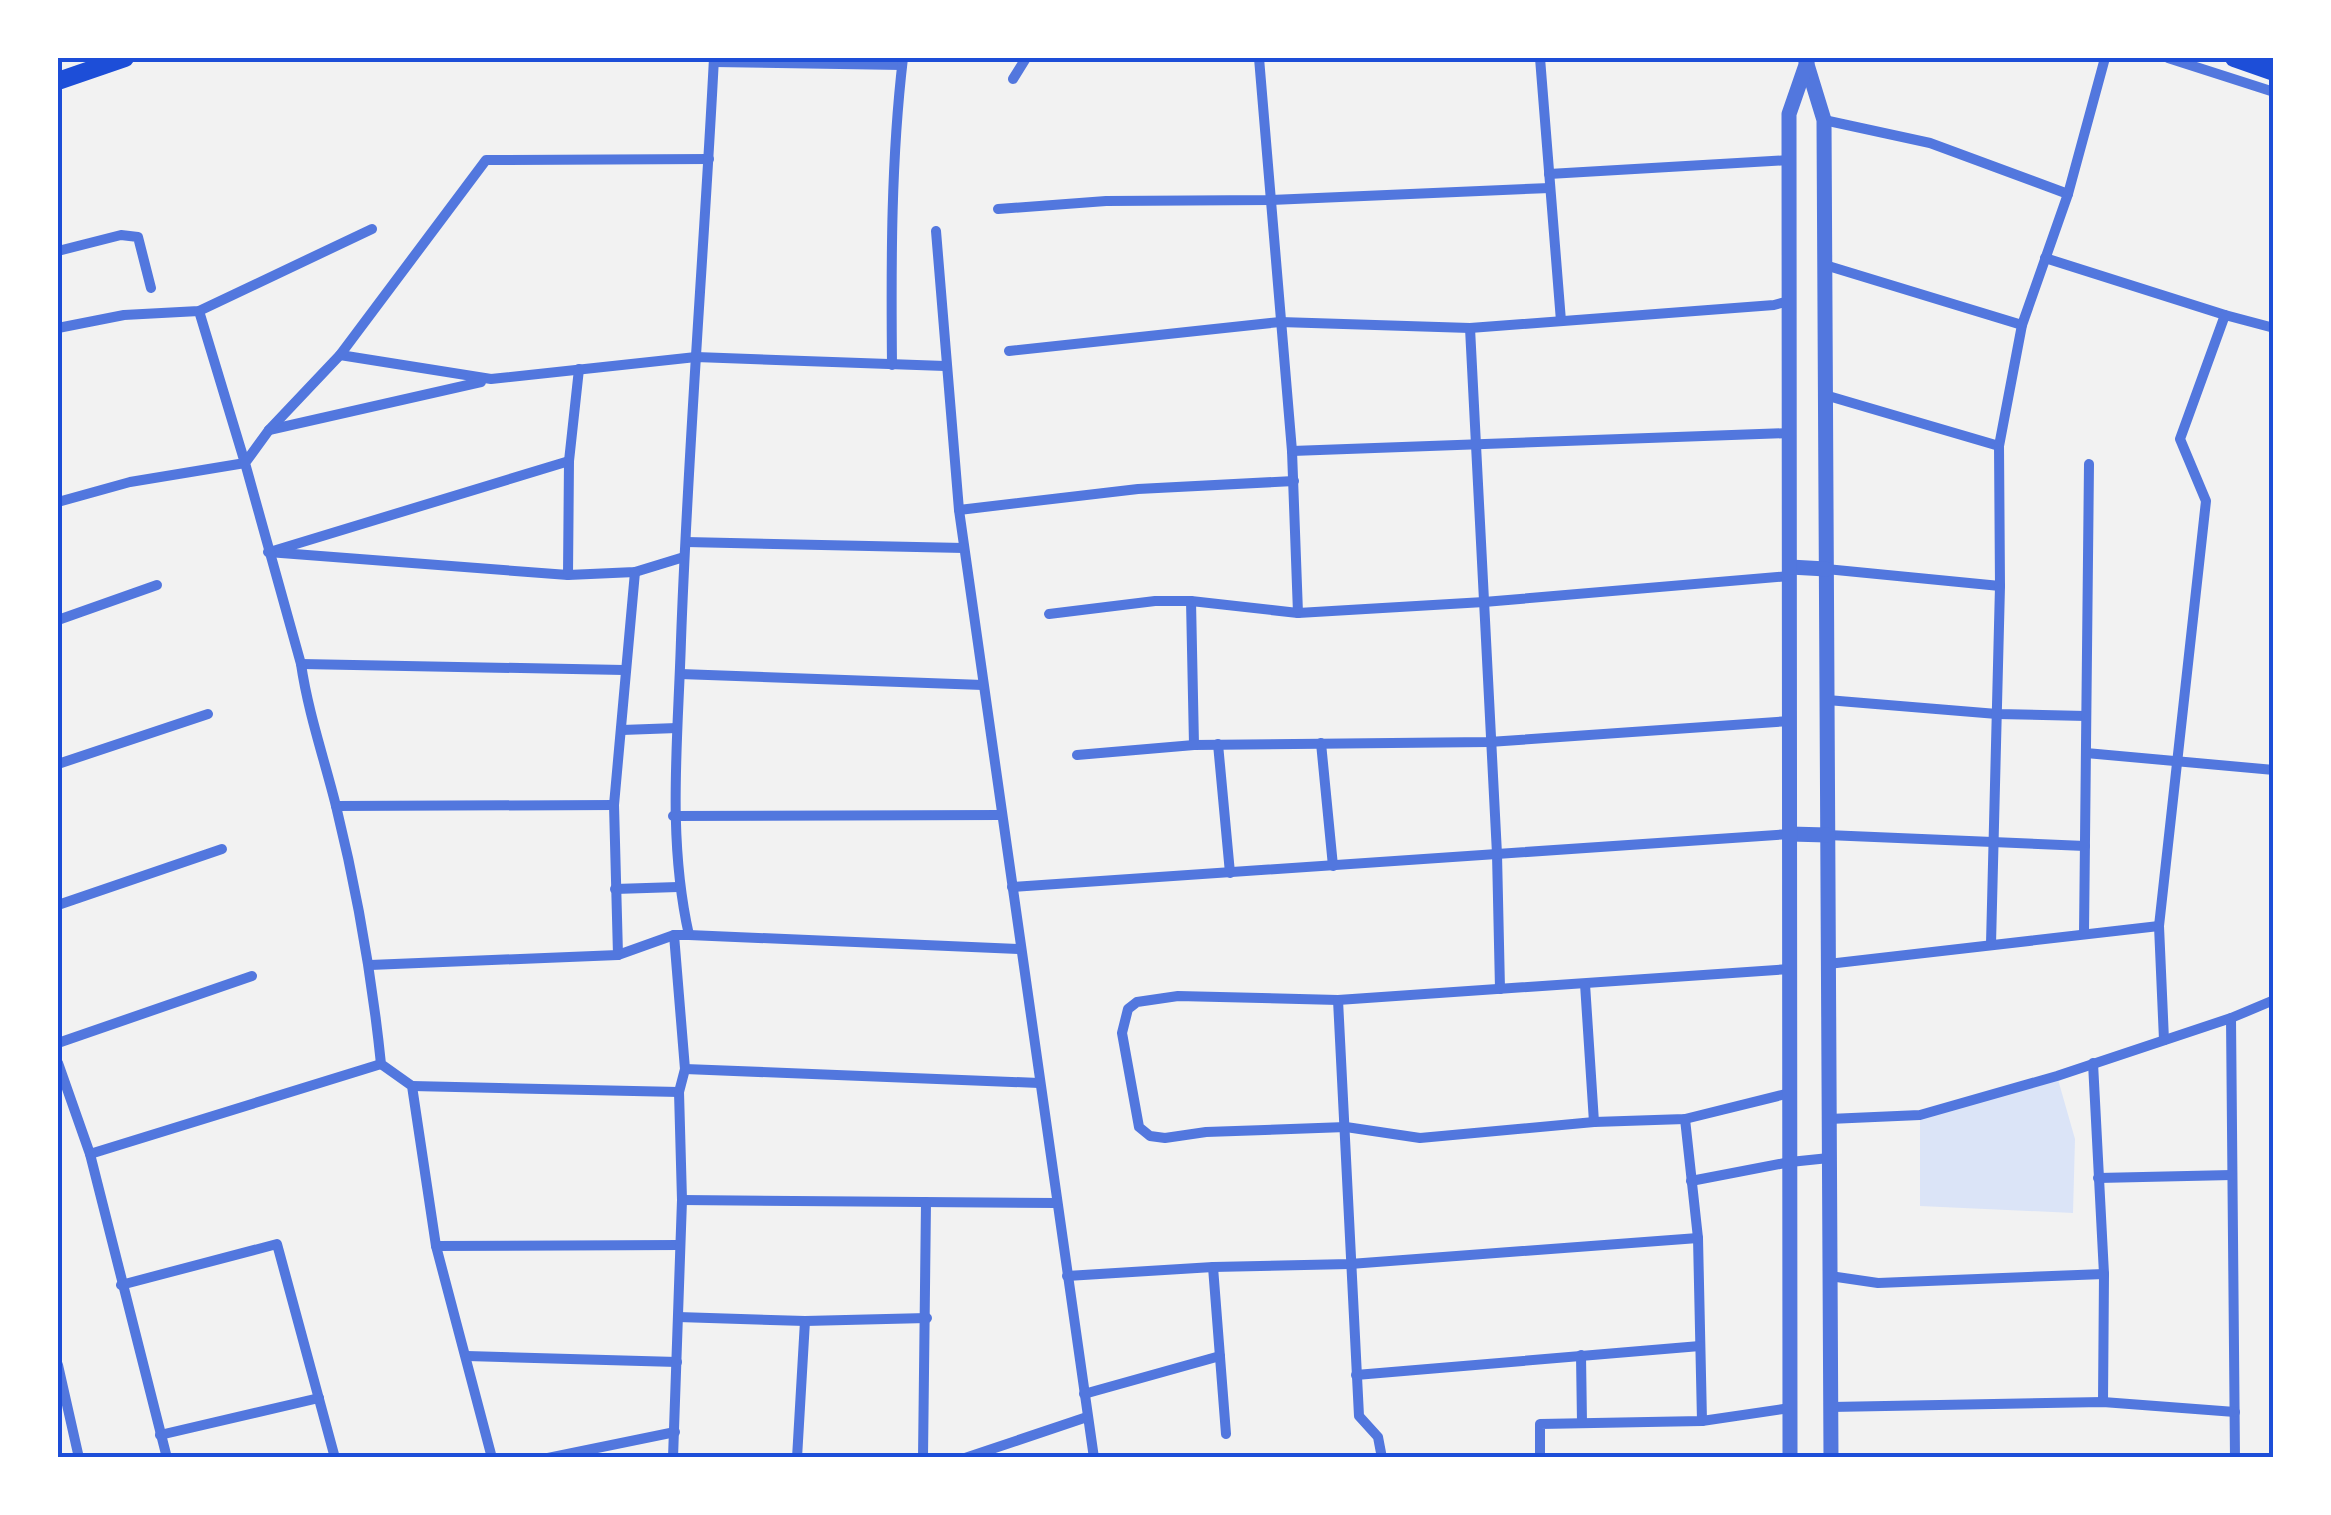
<svg xmlns="http://www.w3.org/2000/svg" width="2331" height="1515" viewBox="0 0 2331 1515" font-family="Signika,sans-serif">
	<rect width="100%" height="100%" fill="#f2f2f2"/>
	<polygon fill="#dbe4f7" points="2057,1076 2075,1139 2073,1213 1920,1206 1920,1115"/>
	<g fill="none" stroke-linecap="round" stroke-linejoin="round">
		<g stroke="#5277de" stroke-width="10">
			<polyline points="1259,58 1292,451 1298,613"/>
			<polyline points="1540,58 1561,321"/>
			<polyline points="2168,58 2274,92"/>
			<polyline points="714,62 902,65"/>
			<polyline points="1013,79 1026,58"/>
			<polyline points="1824,120 1930,143 2068,194"/>
			<polyline points="1549,174 1789,160"/>
			<polyline points="998,209 1106,201 1271,200 1550,188"/>
			<polyline points="936,231 959,510 1094,1458"/>
			<polyline points="58,251 121,235 138,237 151,288"/>
			<polyline points="2045,258 2225,315"/>
			<polyline points="1825,265 2022,325"/>
			<polyline points="58,328 124,315 199,311 372,229"/>
			<polyline points="1470,328 1497,854 1500,989"/>
			<polyline points="1009,351 1280,322 1470,328 1774,305 1789,301"/>
			<polyline points="340,355 491,379 696,357 945,366"/>
			<path d="M892,365C891,262 891,160 903,58"/>
			<polyline points="1825,395 1999,446"/>
			<polyline points="269,430 481,382"/>
			<polyline points="1292,451 1790,433"/>
			<polyline points="58,502 130,482 245,463 199,311"/>
			<polyline points="959,510 1138,489 1294,481"/>
			<polyline points="686,542 964,548"/>
			<polyline points="273,551 569,461"/>
			<polyline points="268,552 568,575 635,572 684,557"/>
			<polyline points="1826,569 2000,586"/>
			<polyline points="568,575 569,461 579,369"/>
			<polyline points="1191,601 1194,745"/>
			<polyline points="1049,614 1155,601 1191,601 1298,613 1484,602 1790,576"/>
			<polyline points="58,620 157,585"/>
			<polyline points="301,664 624,670"/>
			<polyline points="680,674 983,685"/>
			<polyline points="1827,700 1997,714 2086,716"/>
			<polyline points="622,730 677,728"/>
			<polyline points="1321,743 1333,866"/>
			<polyline points="1218,744 1230,873"/>
			<polyline points="2086,753 2274,770"/>
			<polyline points="1077,755 1194,745 1489,742 1790,721"/>
			<polyline points="58,764 208,714"/>
			<polyline points="336,806 614,805"/>
			<polyline points="673,816 1000,815"/>
			<polyline points="1827,835 2085,846"/>
			<polyline points="1012,887 1790,834"/>
			<polyline points="615,889 678,887"/>
			<polyline points="58,905 222,849"/>
			<polyline points="2084,934 2089,464"/>
			<polyline points="689,935 1019,949"/>
			<polyline points="1991,944 2000,586 1999,446 2022,325 2068,194 2105,58"/>
			<polyline points="618,955 614,805 635,572"/>
			<polyline points="1828,964 2159,926"/>
			<polyline points="370,965 618,955 674,935"/>
			<polyline points="1790,969 1338,1000 1178,996 1137,1002 1128,1009 1122,1033 1139,1127 1150,1136 1165,1138 1206,1132 1346,1127 1420,1138 1594,1122 1685,1119 1790,1093"/>
			<polyline points="1585,984 1594,1122"/>
			<polyline points="1338,1000 1359,1416 1378,1437 1382,1458"/>
			<polyline points="2231,1018 2235,1458"/>
			<polyline points="2164,1040 2159,926 2206,501 2180,439 2225,315 2274,328"/>
			<polyline points="58,1043 252,976"/>
			<polyline points="58,1063 90,1154 167,1458"/>
			<polyline points="2093,1063 2104,1274 2103,1402"/>
			<polyline points="685,1069 1039,1083"/>
			<polyline points="412,1086 679,1092"/>
			<polyline points="1685,1119 1698,1238 1702,1421"/>
			<polyline points="1829,1119 1920,1115 2057,1076 2231,1018 2274,1000"/>
			<polyline points="90,1154 381,1064"/>
			<polyline points="2098,1178 2232,1175"/>
			<polyline points="1691,1181 1790,1162 1829,1158"/>
			<polyline points="682,1200 1056,1203"/>
			<polyline points="436,1246 679,1245"/>
			<polyline points="1213,1267 1226,1434"/>
			<polyline points="1067,1276 1213,1267 1350,1264 1698,1238"/>
			<polyline points="1830,1276 1878,1283 2104,1274"/>
			<polyline points="121,1285 277,1244 335,1458"/>
			<polyline points="678,1317 805,1321 927,1318"/>
			<polyline points="1581,1355 1582,1423"/>
			<polyline points="467,1356 677,1362"/>
			<polyline points="58,1365 79,1458"/>
			<polyline points="1356,1375 1700,1346"/>
			<polyline points="1084,1394 1220,1356"/>
			<polyline points="1831,1407 2103,1402 2235,1412"/>
			<polyline points="160,1435 319,1398"/>
			<path d="M492,1458L436,1246L412,1086L381,1064C372,977 357,891 336,806C324,758 308,712 301,664L245,463L269,430L340,355L486,160L709,159"/>
			<polyline points="548,1458 675,1432"/>
			<path d="M673,1458L682,1200L679,1092L685,1069L674,935H689C667,837 678,740 681,640C688,446 704,252 714,58"/>
			<polyline points="797,1458 805,1321"/>
			<polyline points="923,1458 926,1202"/>
			<polyline points="965,1458 1087,1417"/>
			<polyline points="1395,1458 1439,1458"/>
			<polyline points="1540,1458 1540,1424 1702,1421 1790,1408"/>
		</g>
		<g stroke="#5277de" stroke-width="15">
			<polyline points="1805,58 1824,120 1831,1458"/>
			<polyline points="1790,567 1826,569"/>
			<polyline points="1790,834 1827,835"/>
			<polyline points="1790,1458 1789,114 1807,62"/>
		</g>
		<g stroke="#1d4ed8" stroke-width="18">
			<polyline points="2234,58 2274,72"/>
			<polyline points="58,81 125,58"/>
		</g>
	</g>
	<rect width="2331" height="1515" fill="none" stroke="#ffffff" stroke-width="120"/>
	<rect x="60" y="60" width="2211" height="1395" fill="none" stroke="#1d4ed8" stroke-width="4"/>
</svg>
